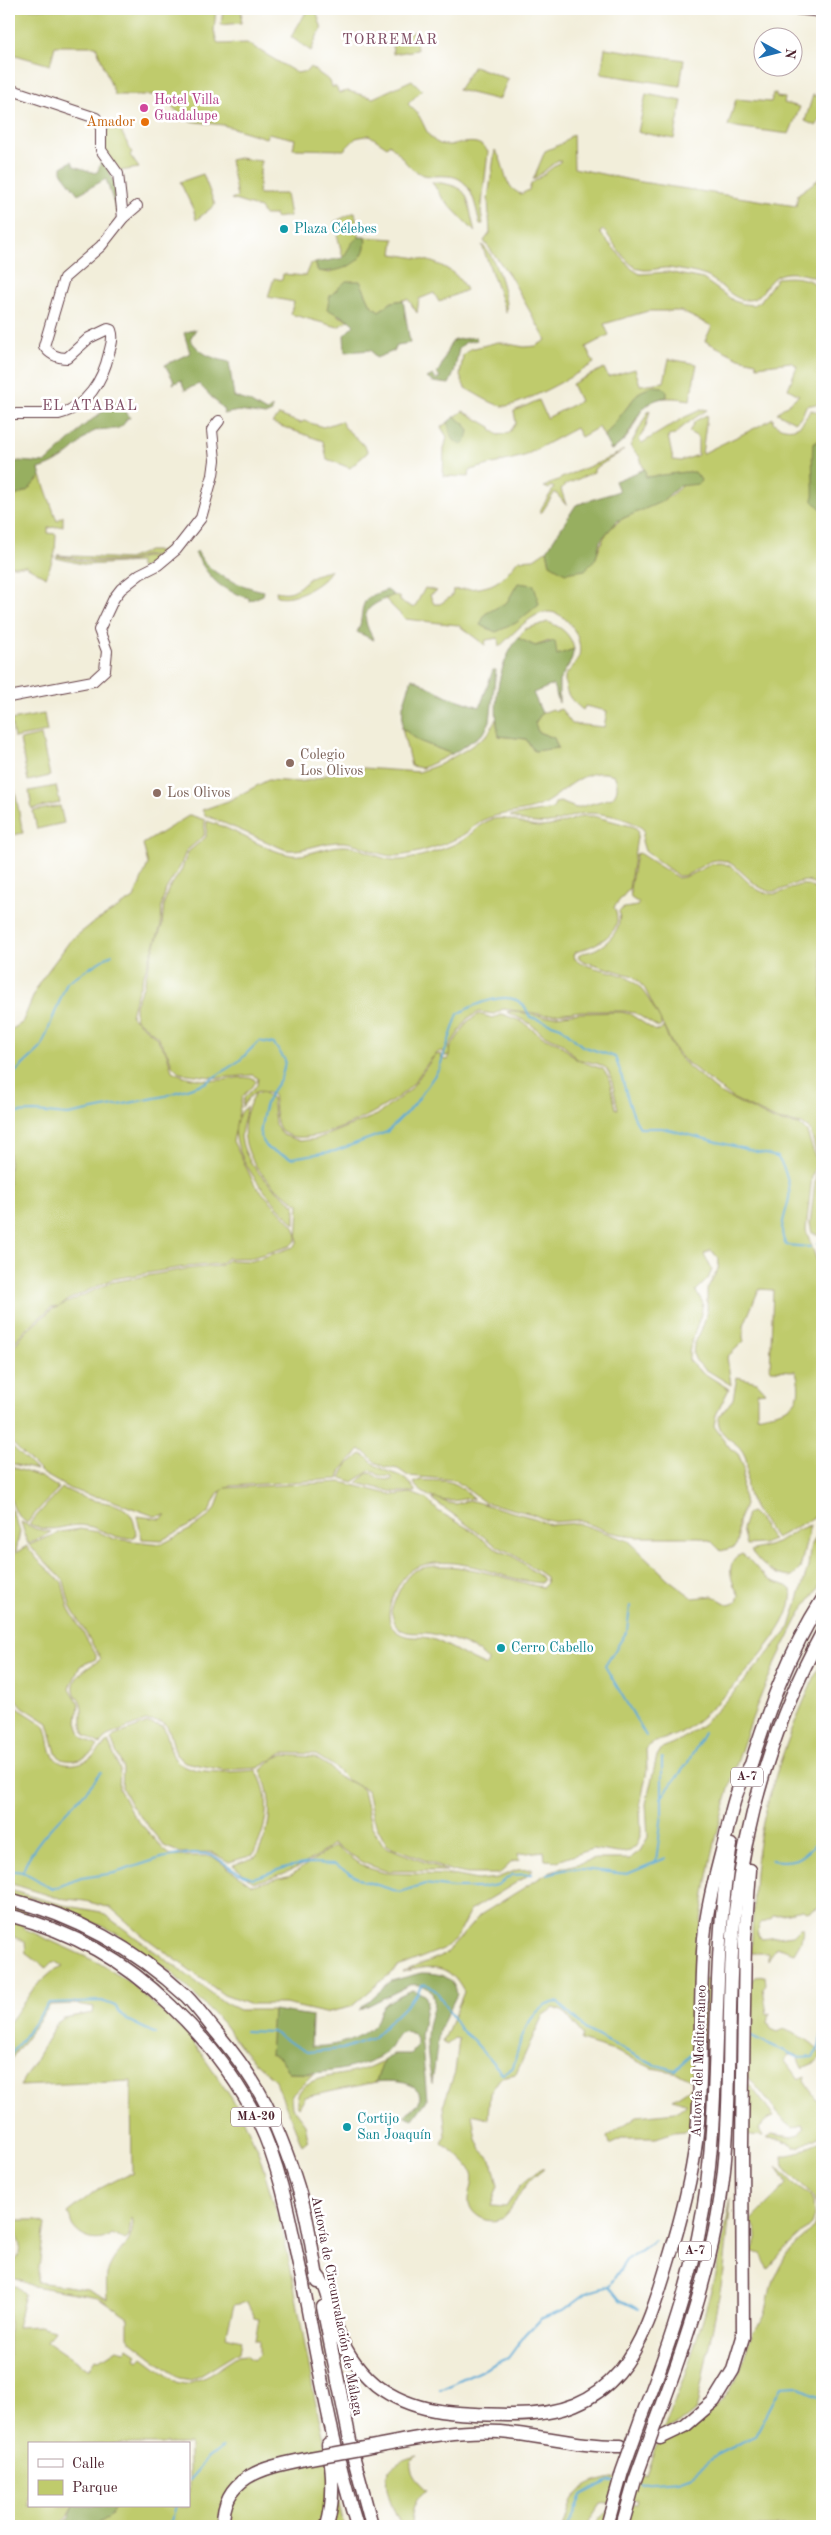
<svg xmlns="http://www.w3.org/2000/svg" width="831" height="2535" viewBox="0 0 831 2535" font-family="'Old Standard TT',serif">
	<rect width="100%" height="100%" fill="#fff"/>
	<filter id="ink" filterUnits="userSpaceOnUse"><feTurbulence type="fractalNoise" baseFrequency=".02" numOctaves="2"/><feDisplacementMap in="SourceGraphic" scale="10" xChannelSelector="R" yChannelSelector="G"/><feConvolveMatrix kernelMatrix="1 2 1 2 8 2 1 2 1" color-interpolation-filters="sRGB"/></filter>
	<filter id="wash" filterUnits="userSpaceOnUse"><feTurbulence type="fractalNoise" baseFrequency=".0096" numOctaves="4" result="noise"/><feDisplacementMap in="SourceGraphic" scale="20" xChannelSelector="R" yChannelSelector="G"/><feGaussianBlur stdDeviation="1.12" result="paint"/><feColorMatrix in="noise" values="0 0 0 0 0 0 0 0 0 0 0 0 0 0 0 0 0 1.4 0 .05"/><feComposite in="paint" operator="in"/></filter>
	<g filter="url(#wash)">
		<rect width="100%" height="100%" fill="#f2eeda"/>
		<g fill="#bfcb6c" stroke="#84754c">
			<path d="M9,9H216L214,31L217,42L221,44L247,43L297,73L307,71L310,67L330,81L332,87H336L339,93L348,91L373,98L412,80L422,90L408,104C412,108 416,111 419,116C425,125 427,139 440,144C457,149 476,133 488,152L481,213L483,224H480C475,205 472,177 448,176C440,175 431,177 424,175C404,168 403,154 389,144L387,147L369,135L356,138L344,150L293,149L295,139L268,133L266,138L223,125L189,121L158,95H115L96,46H55L50,65L9,53Z"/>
			<polygon points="223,9 242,9 241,23 221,25"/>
			<polygon points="308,9 316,9 322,30 318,34 311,51 291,37"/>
			<polygon points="415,32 417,50 393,54 392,36"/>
			<polygon points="605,48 684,60 680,86 601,74"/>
			<polygon points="474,66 508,79 499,100 458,90"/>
			<polygon points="773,93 776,94 776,97 785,98 784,103 800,107 789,134 728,126 736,99 771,102"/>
			<polygon points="646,94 682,101 674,139 638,132"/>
			<polygon points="813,95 822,98 822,117 816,126 805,121"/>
			<polygon points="109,128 121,131 132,153 130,155 139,168 120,171 104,150 106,132"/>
			<path d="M573,134L574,168L635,181L796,206L798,194L822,177V283C817,277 809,276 802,274C762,266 770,299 748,300C733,301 720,282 706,276C695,272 680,270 669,268C657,267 646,274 635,267C623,260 612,240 603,229L600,233L632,269L640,274L668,272L703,279L734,301L744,304L753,305L760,302L777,278C794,276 811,277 822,290V407L816,404L806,406L802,416L795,422L777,413L799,395L788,389L797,366L791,362L757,366L756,362L739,358L705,341L712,326L680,311H648L604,324L609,335L586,347L594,363C579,373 518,408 503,406C490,404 477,394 465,388L460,376L463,355L470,349L498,342L524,347L536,346L546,340L510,276L484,241L490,233L488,198L495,150C507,165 501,186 521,194L529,190L531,184L561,161L558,160L533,180L545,151L561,144Z"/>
			<polygon points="239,158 261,161 258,194 286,194 290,216 275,218 275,215 264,215 260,208 231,199 237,197 230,160"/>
			<polygon points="203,174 215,205 196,220 194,211 180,182"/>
			<path d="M432,182C474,186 465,196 475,232L443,199Z"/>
			<polygon points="355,212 362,253 343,258 334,222"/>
			<path d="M365,237L394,239L392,254C419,258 454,262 466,290L439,302L434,293L419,299L417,313L408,299L392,302L379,311L371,305L360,282L338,316L349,320L338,327L290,314L294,302L268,297L274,278L282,280L283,274L305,276L310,264L315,263L318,271L330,273L366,242Z"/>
			<path d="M482,245C496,256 508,297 506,313Z"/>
			<path d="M669,359L697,364L690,400C623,388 650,430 611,450L599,427L581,437L576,428L524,456L470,470L469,477L443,476L444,449L447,437L441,427L463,411L491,427L492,430L498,435L509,433L516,423L514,411L539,400L547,418L580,401L572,384L604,368L608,377L635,369L640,385L664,382Z"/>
			<path d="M703,409L707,410C700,414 677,430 675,435L668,436L673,460L681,461L698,455V437L689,432L695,421L707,415L702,454C726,441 750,432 773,418V422C778,428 791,431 799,426C804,423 807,414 811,410L822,413V889C801,869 787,895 769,891C748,886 738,859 717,860C702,861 693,877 678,876L645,851L642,841L644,830C631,818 598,811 581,814C573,815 566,819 559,821C543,826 524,823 510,816L553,809L555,803L560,802L576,808L612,798C619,791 618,783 614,775C581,764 563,797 537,807C519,814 499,812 481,821C474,825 470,831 463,835C449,844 411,856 394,856C376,856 361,843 343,842C323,841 305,852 286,850L205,815L202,810L228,801L268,780L299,782L312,780L340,770L363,768L419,772L441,764L467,749L488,734L496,719L499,736L526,739L534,751L558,748L554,738L538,732L535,723L542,713L553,709L555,711L561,709L572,724L604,727L607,711L585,706L583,710C570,700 564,693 565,676C569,670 577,664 579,656C584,637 564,606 542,613C526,618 511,636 499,647L498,638L486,640L485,645L458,625L405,619L385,599L394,595L400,598V601L414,608L425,588L437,591L430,595L434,604H440L452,596L453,590C489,587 495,590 518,560L534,559L547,550L550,564L596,558C608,512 636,517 670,496C677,491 679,486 689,483L664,476L646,477L640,457L630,446L648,412L650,410L646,426L639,440L642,443L685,417Z"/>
			<path d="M279,415L300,423L304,421L323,427L341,421C347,434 360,437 368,452L350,468L327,459L323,441L272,423Z"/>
			<path d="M624,450L594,469V472L567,484L561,489L566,505L555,492L542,512H539L554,488L551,486L549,489L544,487C570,472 599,465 624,450Z"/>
			<polygon points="41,476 57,521 63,516 63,526 48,528 48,533 56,534 55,553 46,577 26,566 9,566 9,499 28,490"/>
			<polygon points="163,548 168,552 164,555 143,556 128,561 85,560 57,555 128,559 148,551 160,551"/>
			<polygon points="57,556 85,562 129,562 144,557 157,557 159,560 142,568 140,567 139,562 86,565 56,558"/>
			<path d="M331,570C322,586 294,600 277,596L276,591C295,596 299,586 311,577C316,573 325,573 331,570Z"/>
			<path d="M548,622C561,627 571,634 574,649L557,655L549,641L535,646L518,638L525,629Z"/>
			<polygon points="44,714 47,732 14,738 11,720"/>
			<polygon points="402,728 419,741 452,754 422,768 411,766"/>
			<polygon points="41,735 50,776 28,781 20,740"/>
			<polygon points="9,760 23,833 9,836"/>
			<polygon points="56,786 60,803 32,809 29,791"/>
			<polygon points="60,806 64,823 37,829 33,811"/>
			<path d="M190,815L205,820L204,836L186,851L180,867L166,889L162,903L161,926L134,1003L131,1016L156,1037L167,1054L172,1071C184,1078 204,1081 219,1080C232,1080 241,1075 254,1079L256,1082L242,1097L233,1141L255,1185L294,1226L297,1236L295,1241L290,1246L251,1258H227L220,1264L184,1267L113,1279L68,1300L61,1306L51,1308L23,1332L9,1349V1031L22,1023L39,983L70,941L93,923L134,898L148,864L143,844Z"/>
			<path d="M582,816H593L635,827L638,831L629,889L614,907C627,933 596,945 576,952L574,955L575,959C591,971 616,969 631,980C645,989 652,1006 661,1021V1026L659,1028L635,1013L624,1011H581L547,1015L503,1009L494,1014L479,1012L468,1018L449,1047L450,1056H444L442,1051C433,1051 418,1079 410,1087C391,1107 306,1153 283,1132C273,1123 276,1107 273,1095C256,1087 253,1092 242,1107L244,1098L257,1085L258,1078L252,1075L219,1078L180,1073L172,1065L168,1054L157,1036L135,1018V1005L144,984L151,956L162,926L164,903L168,890L181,871L188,852L206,837L207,821C236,829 262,850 291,855C305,858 330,844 347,846C372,848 381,866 413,858C429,854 448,848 463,840C472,834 479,824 490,820C506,814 522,826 538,827C554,827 568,821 582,816Z"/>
			<path d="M639,853L678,878C694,877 707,863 718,863C737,862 747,889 766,893C790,899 798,870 822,895V1158L819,1162L810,1130L802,1124L777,1120L732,1098L685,1061L675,1050L645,989L633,976L583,961L578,957C581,952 583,953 588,952C606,947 623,930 619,911L624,908L637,906L639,903L631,898L630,889L636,854Z"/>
			<path d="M513,1011L547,1017L580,1013L621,1012L630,1014L654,1030L660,1031L663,1027L674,1050L683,1062L720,1093L776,1121L800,1125L807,1132L817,1163L812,1176L806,1230L822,1275V1513L776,1538C764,1522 750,1508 747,1488C745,1477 750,1465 744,1454C736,1438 719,1440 718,1418L733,1399L737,1377L757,1382L766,1392L757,1393V1416C787,1409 806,1409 796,1371L770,1370L773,1290L759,1289L744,1325V1341L727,1357L731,1385L705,1369L696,1361L693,1354L694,1345L703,1326L707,1312V1289L718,1269L719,1259L711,1250L704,1254L712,1270L708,1279L696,1291L703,1303C701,1323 688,1340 689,1360L699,1370L729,1389L716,1415L714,1426L730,1448L738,1454L744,1467L742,1488L745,1505L738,1522V1540L735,1547L721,1551L711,1541L700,1537H636L609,1532L579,1520L555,1522L546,1520L532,1514L484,1502L455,1480L408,1476L398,1469L384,1467L375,1462L365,1452L360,1450L342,1469L339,1479L230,1486L218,1493L209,1512L198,1521L162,1540L142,1539L137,1516L161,1519L166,1515L154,1516L105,1498L92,1496L70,1489L42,1473L9,1440V1353L23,1334L51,1310L112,1282L185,1269L219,1266L228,1260L252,1261L293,1247L297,1243L299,1204C258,1180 227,1141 255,1094L263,1092L272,1098L275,1124L283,1135L300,1141L316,1139L377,1115L410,1090L435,1055L441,1054L442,1059L448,1060L451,1047L463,1029L468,1021L479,1014L493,1018L502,1014L521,1021L543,1037L559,1043L577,1060L603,1069L609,1078L616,1109H618L611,1077L606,1068L598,1064L577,1059L561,1042L544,1035L529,1023L507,1012Z"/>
			<path d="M246,1107C246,1118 239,1131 242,1142C248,1169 275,1189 295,1205V1224C272,1202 211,1138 246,1107Z"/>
			<polygon points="822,1162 822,1236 812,1233 810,1224 816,1173"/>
			<polygon points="9,1442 9,1443 36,1470 9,1463"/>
			<path d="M361,1454C368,1456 371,1462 377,1466C395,1477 403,1471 416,1492H393L357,1483L366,1474L371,1473L380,1479L392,1480V1477L380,1476L371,1470L353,1482L341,1478L346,1466Z"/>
			<path d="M9,1466L41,1477L59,1488C48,1499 38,1510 27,1523C7,1509 9,1488 9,1466Z"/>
			<path d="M420,1480C449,1482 452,1477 474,1499C465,1497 460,1501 451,1501C436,1501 422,1495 413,1483Z"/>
			<path d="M341,1482L393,1495L411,1493L427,1499L438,1511L471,1530L494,1548L513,1556L544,1579L541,1583C507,1581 470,1559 436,1563C415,1565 407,1570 397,1588C389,1604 381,1629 406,1636C414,1638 424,1636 432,1639C451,1646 468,1659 487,1666L488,1661C480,1648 442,1634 426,1633C416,1632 408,1635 399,1628C394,1624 393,1617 391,1611C395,1600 403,1577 414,1571C444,1556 504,1578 536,1586L543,1587L547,1583L546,1577L513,1554L495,1545L432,1499L436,1498L448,1503L456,1504L469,1500L534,1518L550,1525L578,1523L629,1541L668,1579L693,1598L713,1596L729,1605L737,1602L739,1595C731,1582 724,1562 742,1554C753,1561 758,1573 770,1580C777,1584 787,1583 792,1591C791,1600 790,1609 786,1617C774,1646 708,1718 680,1733C670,1739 654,1739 646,1749L647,1770L640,1806L641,1833L637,1845L630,1851L618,1853L592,1849L558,1861L545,1860L544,1851L518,1854L519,1860L512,1862L499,1874H467L452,1871L387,1845L373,1819L367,1790L347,1780L332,1765L314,1754L283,1753L258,1768L223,1770L185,1762L176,1755L170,1733L166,1725L161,1722L146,1721L107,1736L100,1744L85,1735C79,1722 84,1713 81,1704C80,1700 76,1697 75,1694C68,1677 91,1666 101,1659L70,1606L64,1581L29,1545L60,1532L80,1529L99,1532L114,1539L162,1544L191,1529L208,1517L216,1508L221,1492L225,1488Z"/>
			<path d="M62,1488C72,1492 82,1498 92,1500C118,1505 135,1505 136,1536C122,1544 101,1528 87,1526C63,1522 57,1536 29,1524Z"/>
			<polygon points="9,1504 20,1531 16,1551 11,1553 9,1553"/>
			<path d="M751,1512C758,1516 767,1533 773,1540L763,1544L746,1545L742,1529L747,1514Z"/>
			<polygon points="21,1522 36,1529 51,1532 28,1544"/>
			<path d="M810,1525L800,1569L791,1577C771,1575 763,1566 751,1551L777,1543L797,1530Z"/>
			<path d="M822,1526C822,1542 826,1563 822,1579C819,1591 806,1603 800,1614C785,1643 770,1673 758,1703C726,1786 698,1890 697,1979L750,1982L756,1977L765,1976L766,1984L763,1988L767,2014L770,2013L768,2023L771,2029L778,2032L784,2029C798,2036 817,2041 821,2057L816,2062L803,2068L797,2055H788L785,2061L798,2079L805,2076L804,2081C821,2108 822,2099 822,2135L799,2147H794L780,2139L767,2138L772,2134L791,2137L799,2135L805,2127L802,2125L794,2128C770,2116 744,2049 713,2066C706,2069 701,2077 696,2082L679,2073L652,2068L617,2052L581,2041L583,2035L564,2012L554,2008L543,2015L516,2074L501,2077L490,2093L488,2118L472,2114L476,2139L481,2150L492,2160L498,2186L491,2206L506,2207L520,2186L541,2168H544C538,2173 531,2178 527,2184C517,2194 514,2210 502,2218C491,2226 471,2216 469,2203C468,2193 475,2181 472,2173C467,2161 451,2151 442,2143L446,2136L443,2106L455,2072L459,2039L454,2038L447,2045L443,2042L464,1992C448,1962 432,1965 402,1972L446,1954L480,1915L551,1871L595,1859H629L640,1851L648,1837L646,1804L657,1756L662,1748L682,1739L703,1724L744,1682L790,1627L808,1567L810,1548Z"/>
			<path d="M27,1546L37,1559L62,1582L68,1607L96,1655V1659L80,1666L70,1688L79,1704L77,1722L81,1735L85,1739L98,1746C89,1758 76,1763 61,1759L56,1753L48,1723L23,1707L9,1690V1555H12Z"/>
			<path d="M822,1661V1906L807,1912L803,1910L772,1916V1918L759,1924L758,1936L762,1939L793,1935L800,1928H803L801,1941L794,1953L776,1947L768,1961V1953H751C753,1926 753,1899 755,1872C762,1799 791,1727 822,1661Z"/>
			<path d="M9,1698L18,1708L44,1725C50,1734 48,1746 53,1755C60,1769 80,1765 91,1758C98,1753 102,1746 108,1741L120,1770L119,1789L133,1815L164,1850L172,1856H212L252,1885L291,1875L334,1846L365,1867L385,1873L452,1875L477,1880L497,1878L517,1870L532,1869L527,1876L470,1911L455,1940L443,1949L398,1967L351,2007L325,2013L285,2004H248L224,1995L142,1935L111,1908L85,1901L58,1898L9,1883Z"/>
			<path d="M148,1723L163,1726C169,1736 169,1751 175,1759C189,1776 236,1772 256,1770C273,1799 267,1827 253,1855L229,1862L211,1852L181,1853L164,1846L131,1805L122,1788L123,1769L111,1739L114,1736Z"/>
			<path d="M284,1755L314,1757L330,1767L338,1777L357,1785L363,1790L371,1825L384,1846L447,1871H386L366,1864L333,1844C311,1863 282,1877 253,1882L233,1865L256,1857C272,1827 274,1803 261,1770L275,1758Z"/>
			<path d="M9,1890L63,1905L101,1912L225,2003L239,2010H273L271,2054L280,2058L289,2073L313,2074L291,2096L292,2107L305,2124L308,2140L302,2145L275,2080L246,2054L223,2023L170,1971L111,1930L29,1897L23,1928L99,1963L130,1983L189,2036L239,2109L258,2151L283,2233L293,2280L315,2400L344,2526H99L98,2522L115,2508L113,2506H189V2444H29V2506H74C61,2535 37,2526 9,2526V2285H15L25,2294L17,2327L39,2326L54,2330L47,2341L89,2370L96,2359L100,2360L117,2349L125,2351L128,2348L137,2354L135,2359L139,2361L143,2357L176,2382L185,2384L206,2377L238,2356L246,2355L253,2360L259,2354V2340H255L259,2319L254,2318L247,2302L234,2305L226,2336L241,2340L239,2352L200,2376L191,2380L179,2378L131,2341L128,2336V2318L98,2297L33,2286L9,2276V2261L16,2260C25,2249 18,2244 17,2234L9,2236V2231L19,2220H37L45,2224L37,2282L88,2289L107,2299C107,2289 105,2277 109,2268C119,2245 131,2252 133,2221L131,2218L129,2237L125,2240L111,2234C101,2244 83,2240 74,2228C71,2225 70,2217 68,2213L95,2191L128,2174H132L131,2081L20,2086L57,2023L64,2018L93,2013L94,2007L78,2004L50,2005L9,2062V2023L34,1988L52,1972L63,1967L56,1962H52L46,1968L26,1953L25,1942L12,1936L9,1941Z"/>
			<path d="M383,2061L376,2082L305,2097L299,2107L297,2104C295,2075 338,2077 358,2071C367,2069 375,2064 383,2061Z"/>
			<path d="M726,2070C748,2075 760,2100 774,2117L768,2119L759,2129L763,2136L738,2134V2079H706L703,2129L688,2128L685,2131L674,2132L656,2138H624L609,2145L607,2137L637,2116L676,2112L687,2104L673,2099L716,2071Z"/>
			<path d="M822,2141V2526H595C608,2506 613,2506 636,2504L637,2500L601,2504L587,2526H563C567,2518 568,2509 572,2501C586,2476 622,2477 646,2475L656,2445C686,2432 716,2415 733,2385C742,2371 744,2354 750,2339C753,2331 760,2324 764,2316C770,2300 768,2288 778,2270C782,2263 786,2255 790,2250C801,2239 815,2232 817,2215C820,2184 782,2182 782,2156C798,2158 807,2144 822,2141Z"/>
			<path d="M777,2166L793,2183L810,2195L813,2201L814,2215L811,2225L787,2247L769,2268L760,2254L751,2251C760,2240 758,2232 751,2220L787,2184Z"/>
			<path d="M731,2197L724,2271L696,2411L686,2419L663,2431C694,2355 718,2278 731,2197Z"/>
			<path d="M417,2456L411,2461C409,2474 418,2482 427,2490C415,2497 411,2512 411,2526H401C388,2495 370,2466 417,2456Z"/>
		</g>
		<g fill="#97af60" stroke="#706746">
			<polygon points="102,158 115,183 119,209 117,213 106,179 78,194 62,173 62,167 72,161 74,166 95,173 98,171"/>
			<path d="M358,237H365C370,263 338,274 318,271L315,263L343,258L352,243Z"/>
			<path d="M346,281H360L371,305L379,311L392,302L403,300L410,343L397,345L394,351L376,358L371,350L345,352L344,335L354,325C346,316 337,315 327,309L330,296Z"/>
			<path d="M196,329L190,339C200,354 211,358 229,362L234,397L248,401L266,412L272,407V412L265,415L239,411L223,414L224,410L199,384L185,390L181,380L173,384L174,381L165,365L190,353L184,333Z"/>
			<path d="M476,337L477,340L466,342L459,348L454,373L449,384L433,382L427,378L433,375L436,380L440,377L437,373C445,363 445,349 454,340Z"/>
			<path d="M652,386L663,387L667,391V397C629,403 640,435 611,450L604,437L638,393Z"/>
			<path d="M118,400L130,418H127C120,436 107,425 93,432C86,435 81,443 75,448C64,458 53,465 39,469L41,476L28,490L9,499V464L19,461L45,463L77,434L81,428Z"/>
			<path d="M455,417L464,423L469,431L467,439L461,445C450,440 450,433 448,422Z"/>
			<path d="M822,437V510L813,501C814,482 811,464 813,444Z"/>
			<polygon points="645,469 646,477 685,472 695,472 701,480 699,484 679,486 661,502 617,521 600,541 596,558 585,570 565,573 550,564 547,550 576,505 619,491 615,481"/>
			<path d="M197,551C208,575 240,586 264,591L263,595L249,601V598C217,588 212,581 195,553Z"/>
			<polygon points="518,583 534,585 539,604 516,623 496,632 480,625 485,614 507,602"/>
			<path d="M387,590L394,595C369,606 356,610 374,640L357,632C364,621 359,606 368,598C372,595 381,592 387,590Z"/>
			<path d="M518,638L535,646L555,641L557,655L574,649L571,661L559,681V703L553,685L533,693L542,713L535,723L538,732L554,738L558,748L534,751L526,739L499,736C492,703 498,665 518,638Z"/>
			<polygon points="493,670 496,670 490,721 484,733 452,754 419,741 402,728 403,706 412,678 447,696 480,707"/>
			<path d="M421,1973C438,1973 453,1975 457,1994L439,2031L432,2084C429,2065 425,2045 428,2026C430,2015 438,2001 431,1992C427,1985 417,1984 410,1985L359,2010L391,1981Z"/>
			<path d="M413,1990L425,1995L427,2001L421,2036L427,2100L413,2119L405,2116C408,2110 416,2109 419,2102C426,2080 388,2080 376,2082L383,2061L393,2054H410L417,2046V2040C415,2035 414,2034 409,2032C396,2028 394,2045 388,2050C386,2053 382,2055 379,2057C351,2071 319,2074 289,2073L280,2058L270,2054L273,2010L312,2016L311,2046C332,2048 362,2040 376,2022C379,2018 379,2012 382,2008C388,2000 404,1993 413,1990Z"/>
			<polygon points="74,2506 113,2506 115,2507 111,2515 99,2522 99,2526 59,2526 69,2518"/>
		</g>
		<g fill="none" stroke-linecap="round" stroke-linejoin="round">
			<g stroke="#5facd8" stroke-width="2">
				<polyline points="9,1078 41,1048 67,982 112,954"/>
				<path d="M9,1113L35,1112L68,1115L165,1096L205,1083L239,1061L259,1041L274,1044L285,1060C282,1083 280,1077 270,1095C263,1106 262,1123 260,1136L268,1149L291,1158L335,1151L387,1132L414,1105L439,1069L458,1014C473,1005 510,988 524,1006C527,1009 528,1014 530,1017L561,1027L582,1046L615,1057C625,1081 627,1107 640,1128H662L777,1157C785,1167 791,1186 789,1198C786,1215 777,1229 786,1245L810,1247"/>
				<polyline points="817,1244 822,1242"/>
				<polyline points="630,1606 627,1631 605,1666 646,1736"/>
				<polyline points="661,1798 687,1764 704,1733"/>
				<path d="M772,1860C801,1864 801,1855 822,1839"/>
				<polyline points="656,1862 662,1814 662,1758"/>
				<path d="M23,1871C37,1831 77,1808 101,1772"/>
				<path d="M9,1872C23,1867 39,1882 52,1889L81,1878L115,1873L161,1858L192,1853L211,1854L239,1873L253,1878L287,1867L310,1863L334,1864L364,1881L400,1892L425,1884L453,1888H480L497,1885L512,1875L532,1874"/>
				<polyline points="547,1874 572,1868 627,1874 666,1858"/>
				<path d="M245,2031L272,2032L307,2052L342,2049L373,2038L417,1994L421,1985L427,1984L437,1992L460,2029L473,2040L502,2073L513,2068C519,2043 528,2006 557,2002L586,2030L652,2064L676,2070L695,2049"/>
				<polyline points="749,2035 800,2058 813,2057 819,2048 822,2033"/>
				<polyline points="9,2057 49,2003 102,2001 115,2006 127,2020 156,2034"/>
				<polyline points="609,2286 620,2300 639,2309"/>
				<polyline points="440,2390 508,2358 525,2335 540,2319 565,2309 588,2292 609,2286 627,2259 655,2240"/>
				<polyline points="189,2480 209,2457 223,2448"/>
				<polyline points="640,2483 678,2480 692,2475 717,2455 755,2436 781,2387 796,2386 822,2398"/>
				<polyline points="169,2526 176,2506"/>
				<polyline points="568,2526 581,2495 609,2481 615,2481"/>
			</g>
		</g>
	</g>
	<g filter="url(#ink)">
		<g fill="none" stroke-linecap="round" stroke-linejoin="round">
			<g stroke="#633e45" stroke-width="12">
				<g id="secondary">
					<polyline points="794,9 822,12"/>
					<polyline points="9,89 96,118 101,128 101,150 118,174 123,218"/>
					<path d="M9,414H59C87,407 103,380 109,353C111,346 114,338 111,330L108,329L89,338L67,358C57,358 50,355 44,346L64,278L101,246L123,218L137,206"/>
					<polyline points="9,697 93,681 105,670 107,651 99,630 114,598 121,589 140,574 158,565 176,550 201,518 213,475 215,460 212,430 219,421"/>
				</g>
			</g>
			<g stroke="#633e45" stroke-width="15">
				<g id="highway">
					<path d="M748,1774C766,1715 788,1653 822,1600"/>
					<path d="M9,1899C76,1916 135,1949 186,1996C197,2007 207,2021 217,2033C238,2058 258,2086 271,2115C284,2145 296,2177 304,2208C310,2232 313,2257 318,2282"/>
					<path d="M9,1915C73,1932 124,1960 171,2006C207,2040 237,2079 259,2123C282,2171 291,2228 302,2279C318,2362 332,2446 357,2526"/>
					<path d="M317,2275C329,2288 329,2305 335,2322C342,2347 356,2368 376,2385C415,2415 461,2414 508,2415C616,2417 642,2351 668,2262C680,2223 691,2183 696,2142C704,2075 698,2006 704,1938C707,1906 716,1874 724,1843C731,1814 734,1791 750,1766"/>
					<polyline points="323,2307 353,2455 372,2526"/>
					<path d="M642,2416C671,2341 697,2265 707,2184C721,2071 711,1958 731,1845"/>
					<path d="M656,2422C687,2340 715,2258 724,2170C733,2084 726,1998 735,1912C746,1815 776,1718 822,1633"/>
					<polyline points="660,2438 685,2426 714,2401 733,2370 743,2337 742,2144 745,1939 750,1870"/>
					<path d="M376,2446C417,2438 458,2429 500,2432C541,2435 580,2447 621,2446"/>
					<path d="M223,2526C222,2473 269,2467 310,2458"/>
					<path d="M327,2526C335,2499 333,2471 328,2444"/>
				</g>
			</g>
			<use href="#secondary" stroke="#fff" stroke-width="10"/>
			<use href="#highway" stroke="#fff" stroke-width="12"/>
			<g stroke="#633e45" stroke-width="15" stroke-linecap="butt">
				<g id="highway-bridge">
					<polyline points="310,2458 376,2446"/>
					<polyline points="607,2526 622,2472 642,2416"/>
					<polyline points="622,2526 635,2480 656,2422"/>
				</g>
			</g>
			<use href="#highway-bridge" stroke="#fff" stroke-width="12"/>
		</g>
	</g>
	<circle fill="#d1479c" stroke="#fff" stroke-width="2" cx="144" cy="108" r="5"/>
	<circle fill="#e8710a" stroke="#fff" stroke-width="2" cx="145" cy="122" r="5"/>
	<g fill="#0f9aa8" stroke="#fff" stroke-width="2">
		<circle cx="284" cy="229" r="5"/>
		<circle cx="501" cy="1648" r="5"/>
		<circle cx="347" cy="2127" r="5"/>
	</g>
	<g fill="#8d6e63" stroke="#fff" stroke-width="2">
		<circle cx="290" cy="763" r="5"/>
		<circle cx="157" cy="793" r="5"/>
	</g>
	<g text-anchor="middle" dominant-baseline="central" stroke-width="5" stroke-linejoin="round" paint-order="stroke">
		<g fill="#fff" stroke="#80626b" stroke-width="1">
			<rect x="731" y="1767.5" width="32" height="19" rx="4"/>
			<rect x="231" y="2107.5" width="50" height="19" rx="4"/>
			<rect x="679" y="2241.5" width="32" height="19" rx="4"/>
		</g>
		<g font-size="12" font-weight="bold" fill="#4a1f2b">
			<text x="747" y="1777">A-7</text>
			<text x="256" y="2117">MA-20</text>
			<text x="695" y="2251">A-7</text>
		</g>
		<g font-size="14" fill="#b23c85" stroke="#fff" text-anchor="start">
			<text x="154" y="100">Hotel Villa<tspan x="154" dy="16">Guadalupe</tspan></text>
		</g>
		<g font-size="14" fill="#c56008" stroke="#fff" text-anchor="end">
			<text x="135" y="122">Amador</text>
		</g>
		<g font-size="14" fill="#0d838f" stroke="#fff" text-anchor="start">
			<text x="294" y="229">Plaza Célebes</text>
			<text x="511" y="1648">Cerro Cabello</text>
			<text x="357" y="2119">Cortijo<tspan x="357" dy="16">San Joaquín</tspan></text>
		</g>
		<g font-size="14" fill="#785e54" stroke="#fff" text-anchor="start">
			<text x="300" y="755">Colegio<tspan x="300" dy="16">Los Olivos</tspan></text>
			<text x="167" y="793">Los Olivos</text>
		</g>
		<g font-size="14" fill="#4a1f2b" stroke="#fff">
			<text transform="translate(699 2061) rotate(-88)">Autovía del Mediterráneo</text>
			<text transform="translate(337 2306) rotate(79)">Autovía de Circunvalación de Málaga</text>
		</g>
		<g font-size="15" letter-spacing="1" fill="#804f65" stroke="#fff">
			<text x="390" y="40">TORREMAR</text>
			<text x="90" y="406">EL ATABAL</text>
		</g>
	</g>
	<rect width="831" height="2535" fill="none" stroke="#fff" stroke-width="30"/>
	<rect x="28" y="2442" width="162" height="65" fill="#ffffff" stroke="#b7a5aa"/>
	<rect x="38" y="2459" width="25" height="8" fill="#ffffff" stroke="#b7a5aa"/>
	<text x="72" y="2468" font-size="15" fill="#4a1f2b">Calle</text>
	<rect x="38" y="2480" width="25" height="15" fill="#bfcb6c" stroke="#b7a5aa"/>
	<text x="72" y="2492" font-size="15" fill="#4a1f2b">Parque</text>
	<g transform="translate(778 52) rotate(97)"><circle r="24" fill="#ffffff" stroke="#b7a5aa"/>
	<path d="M0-4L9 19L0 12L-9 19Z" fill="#1f6fb2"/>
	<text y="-8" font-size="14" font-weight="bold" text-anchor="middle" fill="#4a1f2b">N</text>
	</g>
</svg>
